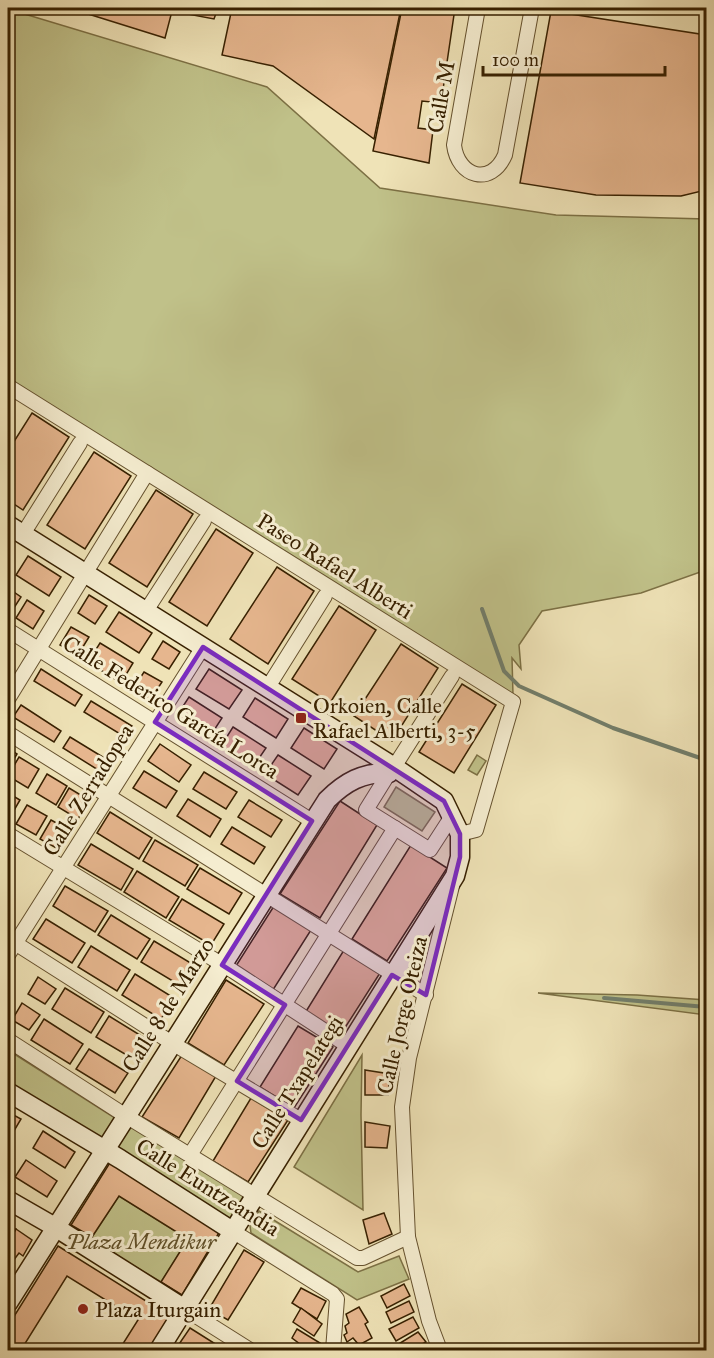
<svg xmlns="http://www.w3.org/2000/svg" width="714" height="1358" viewBox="0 0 714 1358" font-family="'IM FELL Great Primer',serif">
	<rect width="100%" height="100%" fill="#efe3b7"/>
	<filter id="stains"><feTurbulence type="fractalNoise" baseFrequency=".00333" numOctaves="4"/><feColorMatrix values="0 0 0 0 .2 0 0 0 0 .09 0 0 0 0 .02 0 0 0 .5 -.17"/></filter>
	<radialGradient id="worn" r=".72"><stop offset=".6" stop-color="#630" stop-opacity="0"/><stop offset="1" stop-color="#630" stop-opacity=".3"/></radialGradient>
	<g fill="#c0c189" stroke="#7c7044" stroke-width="1.5">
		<polygon points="8,9 267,87 380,188 556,215 706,219 706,570 641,593 542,611 519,645 521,669 512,658 513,695 8,379"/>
		<polygon points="477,755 486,761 477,775 468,770"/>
		<polygon points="396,787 435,812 422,831 384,807"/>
		<polygon points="538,993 637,995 706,1000 706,1015"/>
		<polygon points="8,1050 115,1118 115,1124 101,1142 8,1087"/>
		<polygon points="362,1055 361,1115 363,1210 294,1167"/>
		<polygon points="126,1127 133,1127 238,1191 244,1198 244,1206 227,1222 116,1147"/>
		<polygon points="119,1196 188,1239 161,1282 124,1260 92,1237"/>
		<polygon points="259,1211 358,1272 399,1256 409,1279 357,1300 251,1233 250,1226"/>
	</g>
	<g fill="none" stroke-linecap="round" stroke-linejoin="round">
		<g stroke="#727e6b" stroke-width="4">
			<polyline points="482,609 504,671 519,686 613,728 706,760"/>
			<polyline points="604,998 706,1007"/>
		</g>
	</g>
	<g fill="#e6b68e" stroke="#372000" stroke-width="1.5">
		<polygon points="69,8 218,8 214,19 172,11 165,38"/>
		<polygon points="232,8 401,8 374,139 273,66 222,55"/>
		<polygon points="402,8 455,8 441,103 422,101 418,128 433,130 429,163 373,151"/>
		<polygon points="551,11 706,35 706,190 681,196 596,195 520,183"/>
		<polygon points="32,413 69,437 23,510 8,500 8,451"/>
		<polygon points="94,452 131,476 85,549 47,525"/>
		<polygon points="156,490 193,514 147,587 109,563"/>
		<polygon points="216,529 253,553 207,626 169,602"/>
		<polygon points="28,556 61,577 49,596 16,575"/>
		<polygon points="277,567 314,591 268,664 230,639"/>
		<polygon points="8,588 21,597 10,614 8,613"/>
		<polygon points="89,595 107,606 95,624 78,613"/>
		<polygon points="27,600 44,611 33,629 16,618"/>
		<polygon points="339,606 376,630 330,703 292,679"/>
		<polygon points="119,612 152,633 139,653 106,632"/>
		<polygon points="71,627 89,637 78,655 60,645"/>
		<polygon points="163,641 180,652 169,669 152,659"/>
		<polygon points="100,643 133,663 121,683 88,662"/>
		<polygon points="401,644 438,668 392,741 354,716"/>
		<polygon points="41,669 82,695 75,706 34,681"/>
		<polygon points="209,669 242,690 229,709 196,689"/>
		<polygon points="144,672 162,682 150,700 133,689"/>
		<polygon points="462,684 496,705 454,773 419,752"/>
		<polygon points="189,697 222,718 209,738 176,717"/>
		<polygon points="255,698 288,719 276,738 243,717"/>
		<polygon points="91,701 132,726 125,737 84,712"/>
		<polygon points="21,705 61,731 54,742 13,717"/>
		<polygon points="233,727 266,748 253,767 221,746"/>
		<polygon points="304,728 337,749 324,769 291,748"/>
		<polygon points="70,737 111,762 103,773 63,748"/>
		<polygon points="160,744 191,765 179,782 148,761"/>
		<polygon points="8,748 17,754 8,769"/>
		<polygon points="278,755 311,776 298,795 265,774"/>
		<polygon points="19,757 39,769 28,788 8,776"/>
		<polygon points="144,771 177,791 166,808 133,788"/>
		<polygon points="204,772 237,792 226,809 193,789"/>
		<polygon points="47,774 67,786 56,805 36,793"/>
		<polygon points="69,788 89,800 78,819 58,807"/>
		<polygon points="8,793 20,800 9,819 8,818"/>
		<polygon points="188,799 221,819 210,837 177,816"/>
		<polygon points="249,800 282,820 271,837 238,817"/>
		<polygon points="340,801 377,825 320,918 280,894"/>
		<polygon points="27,805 47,816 36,835 16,824"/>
		<polygon points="110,812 152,838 139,859 97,833"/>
		<polygon points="51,820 71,831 60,850 40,839"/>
		<polygon points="232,827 265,847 254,864 221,844"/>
		<polygon points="155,840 198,865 185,886 143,861"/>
		<polygon points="91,844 133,869 121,890 78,865"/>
		<polygon points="411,845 447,868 387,961 352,939"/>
		<polygon points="200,868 242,893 229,914 187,889"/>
		<polygon points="137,871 179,897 166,918 124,892"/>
		<polygon points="65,886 108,911 95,932 53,906"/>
		<polygon points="182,899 224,924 211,945 169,920"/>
		<polygon points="274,906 311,930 271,993 234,969"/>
		<polygon points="111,915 150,939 137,959 98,935"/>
		<polygon points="46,919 85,943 72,963 33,939"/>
		<polygon points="154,941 194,965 181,986 141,962"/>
		<polygon points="91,946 130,970 117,991 78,967"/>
		<polygon points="344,950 380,973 341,1034 305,1013"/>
		<polygon points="135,974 174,998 161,1019 122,995"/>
		<polygon points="38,977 56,989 45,1004 28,994"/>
		<polygon points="226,980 264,1004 224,1065 188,1043"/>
		<polygon points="65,988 104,1012 91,1033 52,1009"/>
		<polygon points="22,1003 40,1015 29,1030 12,1020"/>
		<polygon points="109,1016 148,1040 135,1060 96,1037"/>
		<polygon points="44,1019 83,1044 70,1064 31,1040"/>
		<polygon points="298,1026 333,1047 294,1108 260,1087"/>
		<polygon points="89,1049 128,1073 115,1093 76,1069"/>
		<polygon points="182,1055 216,1076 179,1138 142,1117"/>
		<polygon points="365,1070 390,1074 388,1095 365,1095"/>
		<polygon points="251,1098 288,1120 248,1182 213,1161"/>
		<polygon points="8,1112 21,1119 11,1136 8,1134"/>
		<polygon points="365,1122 390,1126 387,1148 365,1147"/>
		<polygon points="43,1131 75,1152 65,1168 33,1148"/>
		<polygon points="26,1160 57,1181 47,1197 15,1177"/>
		<polygon points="111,1161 220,1231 182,1295 161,1282 188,1239 119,1196 92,1237 71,1225"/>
		<polygon points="384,1213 392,1234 369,1244 363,1220"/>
		<polygon points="8,1225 16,1229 8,1245"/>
		<polygon points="16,1229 32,1240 23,1256 19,1253 13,1261 8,1259 8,1245"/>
		<polygon points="58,1246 170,1316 149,1350 119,1350 138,1320 67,1276 21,1350 17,1350 8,1345 8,1326"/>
		<polygon points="244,1250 264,1262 228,1320 209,1309"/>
		<polygon points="404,1284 410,1296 387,1308 381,1296"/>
		<polygon points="301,1288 326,1301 317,1319 292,1303"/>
		<polygon points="409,1301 414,1312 391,1323 386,1312"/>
		<polygon points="359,1307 368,1322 365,1324 372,1338 359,1345 353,1338 347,1342 344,1335 347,1333 345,1326 349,1323 346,1314"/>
		<polygon points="301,1308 322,1324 314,1336 293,1322"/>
		<polygon points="413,1317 419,1328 396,1341 389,1329"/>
		<polygon points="190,1328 225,1350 175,1350"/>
		<polygon points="297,1329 320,1343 315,1350 308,1350 292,1338"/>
		<polygon points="418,1332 426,1342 422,1344 425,1350 401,1350 397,1345"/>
	</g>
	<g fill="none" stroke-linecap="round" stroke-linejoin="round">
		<g stroke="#65512e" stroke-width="16">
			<g id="street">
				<path d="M478,8L454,145C458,177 491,187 505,155L532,8"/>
				<polyline points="8,386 513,702 476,830 460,834"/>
				<polyline points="23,534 80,443"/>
				<polyline points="146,611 204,521"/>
				<polyline points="8,630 312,821"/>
				<polyline points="268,687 325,596"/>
				<polyline points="8,699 147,473"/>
				<polyline points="8,733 426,995"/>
				<polyline points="394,767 452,676"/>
				<polyline points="389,773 366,810 430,850 452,816"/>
				<polyline points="8,834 233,971 348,1046"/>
				<polyline points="15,943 172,1043 301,1120"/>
				<polyline points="8,955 203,647"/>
				<polyline points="8,1040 126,1116 357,1258 363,1258 408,1237"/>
				<polyline points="190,1155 395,828"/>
				<polyline points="234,1232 333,1294 337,1299 333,1350"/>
				<polyline points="185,1309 250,1350"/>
				<polyline points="440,1350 429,1321 408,1237 402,1107 409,1058 452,886"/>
			</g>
		</g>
		<g stroke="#372000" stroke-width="21">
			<g id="secondary">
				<polyline points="8,525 394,767 444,801 460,834 460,857 455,876 159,1350"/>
				<polyline points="8,1092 120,1159 234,1232"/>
				<polyline points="8,1200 55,1227 185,1309"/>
				<path d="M8,1303L327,800C345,782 363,772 389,773L394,767"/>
			</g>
		</g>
		<use href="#street" stroke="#f5edd0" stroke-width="14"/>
		<use href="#secondary" stroke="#f5edd0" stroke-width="18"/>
	</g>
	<path fill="#7b2cbf" fill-opacity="0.2" stroke="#7b2cbf" stroke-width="4.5" stroke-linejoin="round" d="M203,647L444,801L460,834V857L426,995L392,975L301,1120L237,1081L285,1005L222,965L312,821L155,722Z"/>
	<g fill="#8f2418" stroke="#f5edd0" stroke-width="2">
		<rect x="295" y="712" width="12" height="12" rx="3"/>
		<circle cx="83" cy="1309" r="6"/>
	</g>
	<g text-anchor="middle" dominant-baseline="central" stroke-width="6" stroke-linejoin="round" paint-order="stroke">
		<g font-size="22" fill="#372000" stroke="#f5edd0">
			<text transform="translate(441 97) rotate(-80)">Calle M</text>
			<text transform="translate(335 566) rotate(32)">Paseo Rafael Alberti</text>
			<text transform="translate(171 707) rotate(32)">Calle Federico García Lorca</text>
			<text transform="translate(88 790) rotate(-58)">Calle Zerradopea</text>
			<text transform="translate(168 1005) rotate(-58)">Calle 8 de Marzo</text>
			<text transform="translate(402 1015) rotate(-77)">Calle Jorge Oteiza</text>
			<text transform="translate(297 1082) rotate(-58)">Calle Txapelategi</text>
			<text transform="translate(208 1187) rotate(32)">Calle Euntzeandia</text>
		</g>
		<g font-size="22" fill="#372000" stroke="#f5edd0" text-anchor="start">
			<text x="313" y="705">Orkoien, Calle<tspan x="313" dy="25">Rafael Alberti, 3-5</tspan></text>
			<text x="95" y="1309">Plaza Iturgain</text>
		</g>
		<g font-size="22" font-style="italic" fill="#605029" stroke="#f5edd0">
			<text x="141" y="1241">Plaza Mendikur</text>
		</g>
	</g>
	<rect width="714" height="1358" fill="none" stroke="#efe3b7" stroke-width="30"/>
	<rect x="9" y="9" width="696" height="1340" fill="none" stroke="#372000" stroke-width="3"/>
	<rect x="15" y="15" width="684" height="1328" fill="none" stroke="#372000" stroke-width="1.5"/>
	<path d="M483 66v9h182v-9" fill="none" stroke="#372000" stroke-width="3"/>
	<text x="492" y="66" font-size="18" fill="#372000" stroke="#f5edd0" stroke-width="4.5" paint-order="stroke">100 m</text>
	<rect width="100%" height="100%" filter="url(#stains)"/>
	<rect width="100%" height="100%" fill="url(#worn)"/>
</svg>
